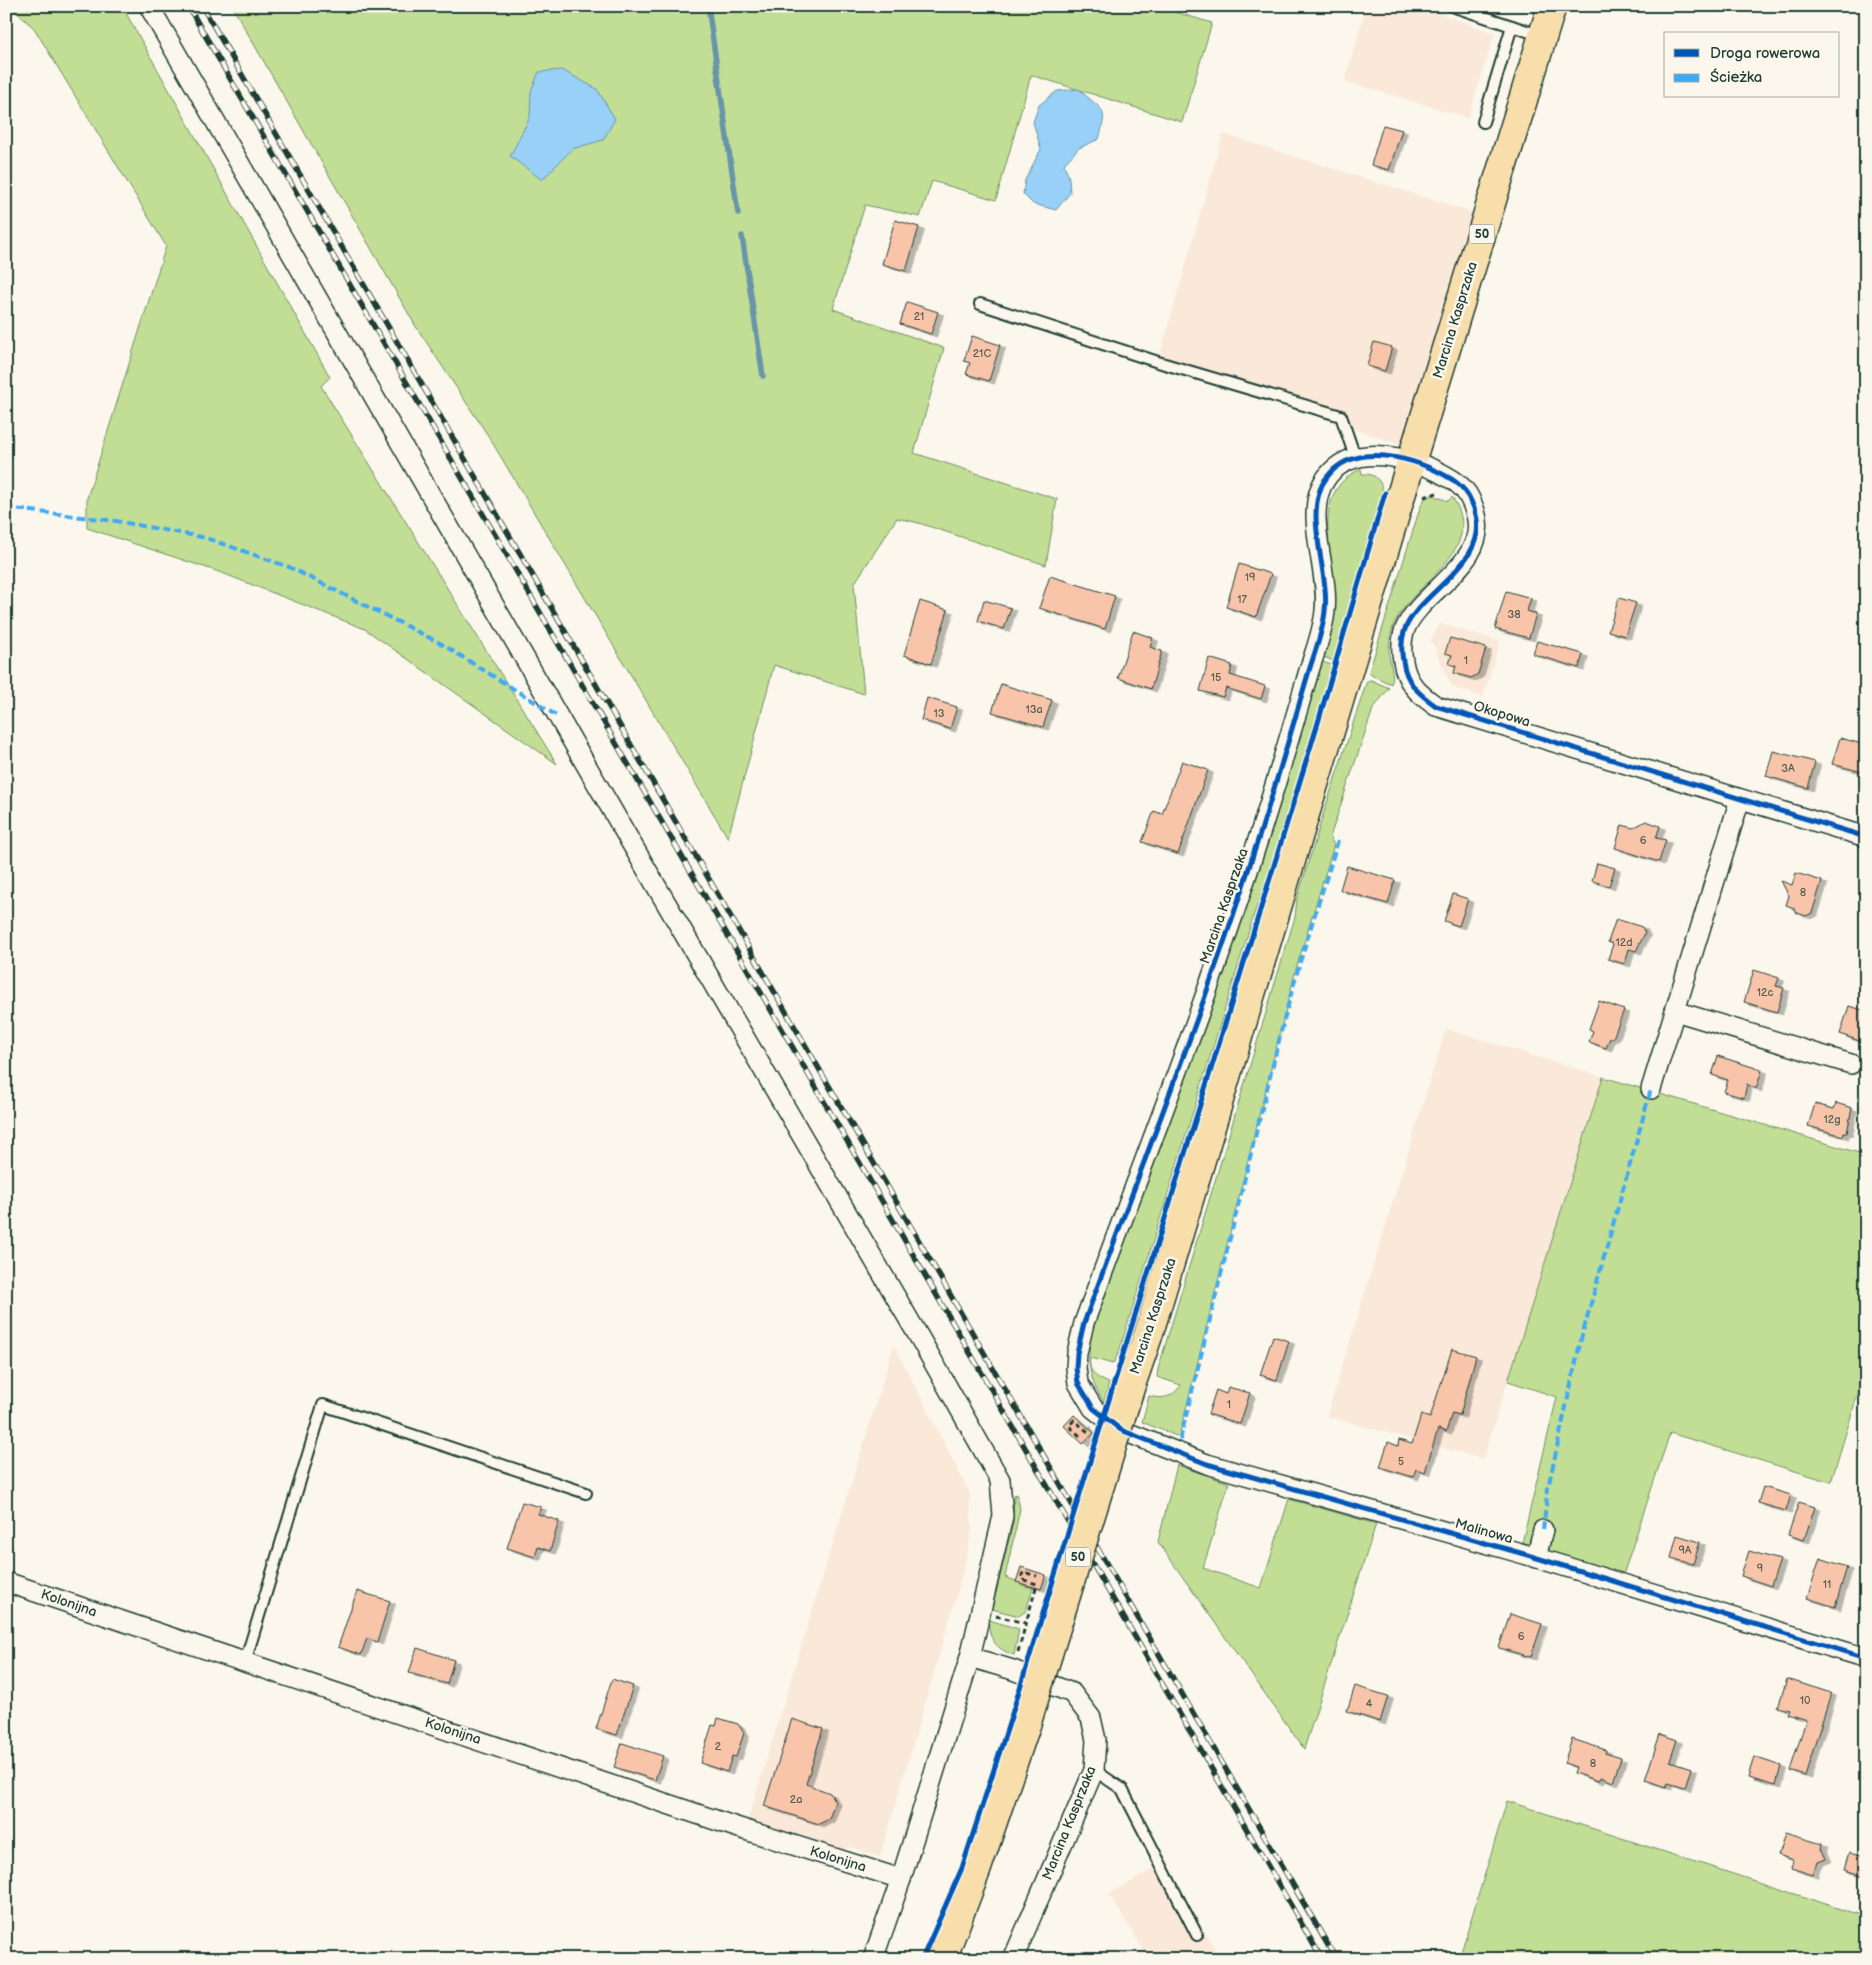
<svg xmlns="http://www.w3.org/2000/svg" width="1872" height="1965" viewBox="0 0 1872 1965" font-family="'Balsamiq Sans',sans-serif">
	<defs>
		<filter id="shadow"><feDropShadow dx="5.5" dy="3" stdDeviation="0" flood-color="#0004"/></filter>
	</defs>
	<rect width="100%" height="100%" fill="#fbf7ec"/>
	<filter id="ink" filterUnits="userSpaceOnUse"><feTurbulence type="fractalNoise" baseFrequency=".02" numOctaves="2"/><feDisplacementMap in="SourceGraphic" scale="10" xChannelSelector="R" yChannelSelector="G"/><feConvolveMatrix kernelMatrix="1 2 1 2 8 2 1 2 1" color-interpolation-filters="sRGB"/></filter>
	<g filter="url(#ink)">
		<g fill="#fae8d8">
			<polygon points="1366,6 1418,6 1495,33 1468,118 1345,81"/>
			<polygon points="1223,134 1487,217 1415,450 1158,362"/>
			<polygon points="1440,624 1500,641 1483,697 1452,687 1431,640"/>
			<polygon points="1446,1029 1603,1077 1483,1459 1327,1416"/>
			<polygon points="894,1345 969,1492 972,1530 961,1580 880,1857 850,1847 843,1850 748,1819"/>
			<polygon points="1166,1862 1220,1959 1149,1959 1109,1894"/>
		</g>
		<g fill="#c2de95" stroke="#708e64">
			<polygon points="9,6 122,6 330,377 321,386 557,764 365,629 222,573 87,528 87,498 166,246 34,28"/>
			<polygon points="232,6 1155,6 1212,23 1182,122 1031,75 996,200 932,181 920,217 865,205 833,309 944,348 914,453 1057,499 1046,565 919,523 897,518 854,584 864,694 774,665 728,838 489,437 415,325"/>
			<path d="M1361,469L1362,474C1375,473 1381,480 1383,492L1333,661L1324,657C1328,640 1335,622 1335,605C1336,559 1306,493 1361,469Z"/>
			<path d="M1432,495L1448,501L1452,497C1489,551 1413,581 1394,624C1391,633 1389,642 1389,650C1388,661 1396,675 1391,684L1371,675L1369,672L1420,508L1425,498Z"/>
			<path d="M1322,662L1332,665L1269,876L1256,908L1119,1352L1113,1364L1090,1358C1088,1373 1097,1378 1109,1383L1104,1402C1074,1361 1096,1317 1110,1274L1283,790Z"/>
			<path d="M1371,680L1389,688L1373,709L1330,837L1334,845L1296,969L1179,1437L1142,1422L1149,1396C1163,1400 1173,1397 1181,1385L1157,1377L1158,1369L1295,917L1297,899L1324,812L1367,681Z"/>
			<polygon points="1603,1077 1866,1155 1866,1367 1831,1482 1670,1433 1622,1578 1521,1547 1557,1397 1508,1381"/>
			<polygon points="1177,1465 1229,1483 1203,1568 1261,1588 1289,1499 1376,1524 1304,1749 1158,1542"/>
			<polygon points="1017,1494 1020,1509 1005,1577 1033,1587 1026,1611 1019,1616 992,1609 1013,1523 1014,1495"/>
			<path d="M989,1620L1019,1629L1014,1655C996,1649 988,1639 989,1620Z"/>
			<polygon points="1507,1801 1866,1917 1866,1940 1860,1959 1459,1959"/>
		</g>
		<g fill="#98d0f7" stroke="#6895a9">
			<polygon points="562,70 597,89 615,119 603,140 572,149 542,180 510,156 530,117 531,91 539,72"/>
			<path d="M1079,89C1102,112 1109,105 1099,139L1079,148L1064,164L1069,178L1070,193L1056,210L1033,204L1023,194L1025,180L1041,149L1033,122L1039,105L1057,91Z"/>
		</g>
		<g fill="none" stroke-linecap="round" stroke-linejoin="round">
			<g stroke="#6895a9" stroke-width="5.5">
				<polyline points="708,6 738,213"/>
				<polyline points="742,236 763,376"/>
			</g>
		</g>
		<g fill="#f9c5aa" stroke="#1f3d34" filter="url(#shadow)">
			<polygon points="1383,125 1402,130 1389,170 1371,165"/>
			<polygon points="895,220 919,227 906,271 882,264"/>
			<polygon points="907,302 938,312 931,334 900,324"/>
			<polygon points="972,336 1000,345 989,381 966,374 970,363 964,361"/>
			<polygon points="1374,342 1392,347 1385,371 1367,366"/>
			<polygon points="1239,564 1271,574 1256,617 1226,607"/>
			<polygon points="1050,576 1115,596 1105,629 1039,608"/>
			<polygon points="1506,591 1531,598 1527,611 1536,614 1529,638 1495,629"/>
			<polygon points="1619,598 1636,603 1625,636 1608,631"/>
			<polygon points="984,600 1011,608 1004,629 978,621"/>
			<polygon points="920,601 948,610 931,664 904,655"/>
			<polygon points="1133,631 1153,638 1150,647 1162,651 1151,689 1118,678"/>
			<polygon points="1450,638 1486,648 1478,674 1471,678 1454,673 1456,666 1449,664 1452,655 1445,653"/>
			<polygon points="1537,641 1583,654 1579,668 1533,654"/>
			<polygon points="1209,658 1232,665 1230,675 1265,686 1261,699 1226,688 1223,697 1200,691"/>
			<polygon points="1001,684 1052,700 1043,727 992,712"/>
			<polygon points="927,698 957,707 950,729 921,720"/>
			<polygon points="1840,738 1866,745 1866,773 1832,764"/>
			<polygon points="1773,751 1815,762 1808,788 1766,776"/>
			<polygon points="1182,761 1208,770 1178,854 1142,842 1154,811 1162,814"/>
			<polygon points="1646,821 1660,826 1656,838 1666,840 1659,862 1615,848 1622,825 1633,828"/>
			<polygon points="1597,863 1615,868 1609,886 1592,881"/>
			<polygon points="1347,866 1395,880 1388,904 1340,890"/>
			<polygon points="1796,873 1822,881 1812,913 1806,916 1797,913 1794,908 1786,905 1789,896 1781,881 1792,885"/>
			<polygon points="1453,894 1468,899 1459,926 1444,921"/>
			<polygon points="1616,919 1642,927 1645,933 1636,951 1629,949 1625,964 1608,959 1613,944 1608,942"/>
			<polygon points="1754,970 1779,978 1776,986 1784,988 1777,1012 1744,1002"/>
			<polygon points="1599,1001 1624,1010 1613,1038 1610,1038 1606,1048 1589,1042 1593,1031 1589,1029"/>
			<polygon points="1849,1006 1866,1011 1866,1029 1862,1042 1840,1034"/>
			<polygon points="1718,1056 1762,1070 1756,1089 1747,1084 1744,1098 1724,1092 1728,1080 1712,1075"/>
			<polygon points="1836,1103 1852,1108 1847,1133 1844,1132 1843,1136 1808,1126 1815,1104 1834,1109"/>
			<polygon points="1273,1336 1289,1341 1277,1380 1260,1375"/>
			<polygon points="1452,1349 1476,1356 1460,1415 1452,1413 1446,1432 1438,1429 1425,1472 1416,1469 1413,1477 1380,1467 1388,1442 1398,1446 1399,1440 1412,1444 1421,1415 1430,1418"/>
			<polygon points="1228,1387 1250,1393 1240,1424 1208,1414 1216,1390 1226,1394"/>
			<polygon points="1074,1415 1094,1433 1083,1444 1064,1426"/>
			<polygon points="1763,1487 1791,1495 1786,1511 1758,1503"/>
			<polygon points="522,1502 541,1507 538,1514 559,1521 550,1551 538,1547 535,1557 507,1548"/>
			<polygon points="1799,1502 1815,1507 1804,1540 1788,1535"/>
			<polygon points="1677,1535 1700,1542 1693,1564 1671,1558"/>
			<polygon points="1749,1551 1780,1560 1771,1586 1741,1576"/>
			<polygon points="1820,1558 1847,1567 1835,1607 1807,1598"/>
			<polygon points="1021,1567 1046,1575 1041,1589 1016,1582"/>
			<polygon points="357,1591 390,1601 377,1642 367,1638 361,1655 338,1647"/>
			<polygon points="1510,1614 1542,1624 1531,1657 1499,1648"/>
			<polygon points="417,1648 454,1660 447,1684 409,1673"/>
			<polygon points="612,1679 633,1686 617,1735 596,1729"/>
			<polygon points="1787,1679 1831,1693 1805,1776 1790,1771 1806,1720 1787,1714 1789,1710 1778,1707"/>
			<polygon points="1355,1686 1388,1696 1380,1722 1347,1711"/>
			<polygon points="718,1718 738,1724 744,1733 736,1757 732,1756 727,1772 700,1763 712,1725 716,1726"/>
			<polygon points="792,1719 823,1729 806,1784 830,1793 835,1802 829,1819 819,1824 764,1806"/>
			<polygon points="1660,1734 1677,1740 1670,1761 1691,1768 1685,1788 1668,1783 1666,1787 1645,1780"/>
			<polygon points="1572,1739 1606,1750 1605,1753 1621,1758 1613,1782 1600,1777 1598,1781 1574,1773 1576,1767 1564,1763"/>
			<polygon points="622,1743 663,1756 655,1780 614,1767"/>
			<polygon points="1754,1757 1781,1766 1776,1785 1748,1777"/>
			<polygon points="1785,1833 1822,1844 1821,1850 1825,1859 1817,1862 1813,1875 1791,1868 1793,1860 1778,1855"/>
			<polygon points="1850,1852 1866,1856 1866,1875 1845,1869"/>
		</g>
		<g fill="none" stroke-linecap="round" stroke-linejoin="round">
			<g stroke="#1f3d34" stroke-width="14">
				<g id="lane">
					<polyline points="1452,6 1542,36"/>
					<polyline points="1483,122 1512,26"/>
					<polyline points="980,304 1158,362 1341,416 1355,457"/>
					<polyline points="245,1662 323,1405 586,1493"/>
					<polyline points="1094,1770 1122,1789 1197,1935"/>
				</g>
			</g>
			<g stroke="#1f3d34" stroke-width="22">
				<g id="street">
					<polyline points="149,6 623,829 922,1342 1000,1480 1003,1516 970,1657 901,1879 873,1959"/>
					<path d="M1866,837L1436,706C1419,694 1406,683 1403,661C1401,650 1401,640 1405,629C1421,590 1492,562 1475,511C1470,497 1466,489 1453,480C1419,459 1356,439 1327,477C1301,510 1330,571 1325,611C1323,632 1314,654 1308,674C1291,732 1274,791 1255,849C1204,1009 1142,1165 1084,1323L1077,1353L1076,1368L1078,1383L1093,1408L1121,1430L1207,1464L1524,1554L1866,1658"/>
					<polyline points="1675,1011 1851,1064"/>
					<polyline points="1651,1089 1740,799"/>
					<polyline points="1536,1558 1543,1530"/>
					<polyline points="6,1582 736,1827 901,1879"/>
					<polyline points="970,1657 1013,1670 1072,1693 1091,1718 1096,1740 1094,1770 1013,1959"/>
				</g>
			</g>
			<g stroke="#1f3d34" stroke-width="31">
				<g id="primary">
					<polyline points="1129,1391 1148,1336 1411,462 1552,6"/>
					<polyline points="942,1959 976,1871 1027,1722"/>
				</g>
			</g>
			<g stroke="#1f3d34" stroke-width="3" stroke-dasharray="5 4" stroke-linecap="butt">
				<polyline points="1424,497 1437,493"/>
				<polyline points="1080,1436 1069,1426 1074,1420 1087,1431 1091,1427"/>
				<polyline points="996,1616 1026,1623 1037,1584 1021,1579 1023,1572 1037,1576"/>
				<polyline points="1018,1652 1026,1623"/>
			</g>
			<use href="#lane" stroke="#fbf7ec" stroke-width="10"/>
			<use href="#street" stroke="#fbf7ec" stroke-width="19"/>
			<use href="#primary" stroke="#f8deab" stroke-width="28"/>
			<g stroke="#1f3d34" stroke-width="5.5">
				<g id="rail">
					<polyline points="188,6 1322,1959"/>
					<polyline points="202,6 1336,1959"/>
				</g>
			</g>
			<use href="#rail" stroke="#fbf7ec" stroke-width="4" stroke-dasharray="11" stroke-linecap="butt"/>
			<g stroke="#1f3d34" stroke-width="31" stroke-linecap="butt">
				<polyline id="primary-bridge" points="1027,1722 1129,1391"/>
			</g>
			<use href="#primary-bridge" stroke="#f8deab" stroke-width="28"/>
			<g stroke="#3fa9f5" stroke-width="4" stroke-dasharray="8 4" stroke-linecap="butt">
				<polyline points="6,508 116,521 206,538 289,567 440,643 559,717"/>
				<polyline points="1180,1440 1285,1016 1300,962 1338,841"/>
				<polyline points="1543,1530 1548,1488 1581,1339 1651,1089"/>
			</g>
			<g stroke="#fbf7ec" stroke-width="8">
				<g id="cycleway">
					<path d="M1866,837L1436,706C1419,694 1406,683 1403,661C1401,650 1401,640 1405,629C1421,590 1492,562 1475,511C1470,497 1466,489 1453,480C1419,459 1356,439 1327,477C1301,510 1330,571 1325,611C1323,632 1314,654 1308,674C1291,732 1274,791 1255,849C1204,1009 1142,1165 1084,1323L1077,1353L1076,1368L1078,1383L1093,1408L1121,1430L1207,1464L1524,1554L1866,1658"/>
					<polyline points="922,1959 962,1868 1011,1717 1317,726 1385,493"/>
				</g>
			</g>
			<use href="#cycleway" stroke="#0057b8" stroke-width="5"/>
		</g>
	</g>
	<g text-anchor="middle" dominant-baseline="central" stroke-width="5" stroke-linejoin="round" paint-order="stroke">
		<g font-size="11" fill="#565f52">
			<text x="919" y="316">21</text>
			<text x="982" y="353">21C</text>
			<text x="1250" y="577">19</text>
			<text x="1242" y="599">17</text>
			<text x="1514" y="614">38</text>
			<text x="1466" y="660">1</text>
			<text x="1216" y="677">15</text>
			<text x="1034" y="709">13a</text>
			<text x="939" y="713">13</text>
			<text x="1788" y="768">3A</text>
			<text x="1643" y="840">6</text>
			<text x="1803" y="892">8</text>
			<text x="1624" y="942">12d</text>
			<text x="1765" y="992">12c</text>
			<text x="1832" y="1119">12g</text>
			<text x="1229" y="1404">1</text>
			<text x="1401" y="1461">5</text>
			<text x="1685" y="1550">9A</text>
			<text x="1760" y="1568">9</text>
			<text x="1827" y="1584">11</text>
			<text x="1521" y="1636">6</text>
			<text x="1805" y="1700">10</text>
			<text x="1369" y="1703">4</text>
			<text x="718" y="1746">2</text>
			<text x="1593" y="1763">8</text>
			<text x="796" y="1799">2a</text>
		</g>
		<g fill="#fbf7ec" stroke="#61756b" stroke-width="1">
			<rect x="1469.5" y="224.5" width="25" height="19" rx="4"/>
			<rect x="1065.5" y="1547.5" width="25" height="19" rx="4"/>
		</g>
		<g font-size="12" font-weight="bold" fill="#1f3d34">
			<text x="1482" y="234">50</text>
			<text x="1078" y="1557">50</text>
		</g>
		<g font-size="14" fill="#1f3d34" stroke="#fbf7ec">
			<text transform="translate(1455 320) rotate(-73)">Marcina Kasprzaka</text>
			<text transform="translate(1502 714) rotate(17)">Okopowa</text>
			<text transform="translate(1224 906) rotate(-71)">Marcina Kasprzaka</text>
			<text transform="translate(1153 1316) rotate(-72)">Marcina Kasprzaka</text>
			<text transform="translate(1484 1531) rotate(16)">Malinowa</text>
			<text transform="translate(69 1603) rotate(19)">Kolonijna</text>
			<text transform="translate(453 1731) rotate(18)">Kolonijna</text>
			<text transform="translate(1069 1823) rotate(-68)">Marcina Kasprzaka</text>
			<text transform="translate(838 1859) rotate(17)">Kolonijna</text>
		</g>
	</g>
	<rect width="1872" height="1965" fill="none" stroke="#fbf7ec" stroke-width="25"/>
	<rect x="12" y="12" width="1847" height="1940" fill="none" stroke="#1f3d34" stroke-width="2" filter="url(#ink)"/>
	<rect x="1664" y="32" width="175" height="65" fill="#fbf7ec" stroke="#a3ada2"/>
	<rect x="1674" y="49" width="25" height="8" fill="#0057b8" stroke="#a3ada2"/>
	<text x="1710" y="58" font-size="15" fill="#1f3d34">Droga rowerowa</text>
	<rect x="1674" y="74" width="25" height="8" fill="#3fa9f5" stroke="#a3ada2"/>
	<text x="1710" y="82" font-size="15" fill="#1f3d34">Ścieżka</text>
</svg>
